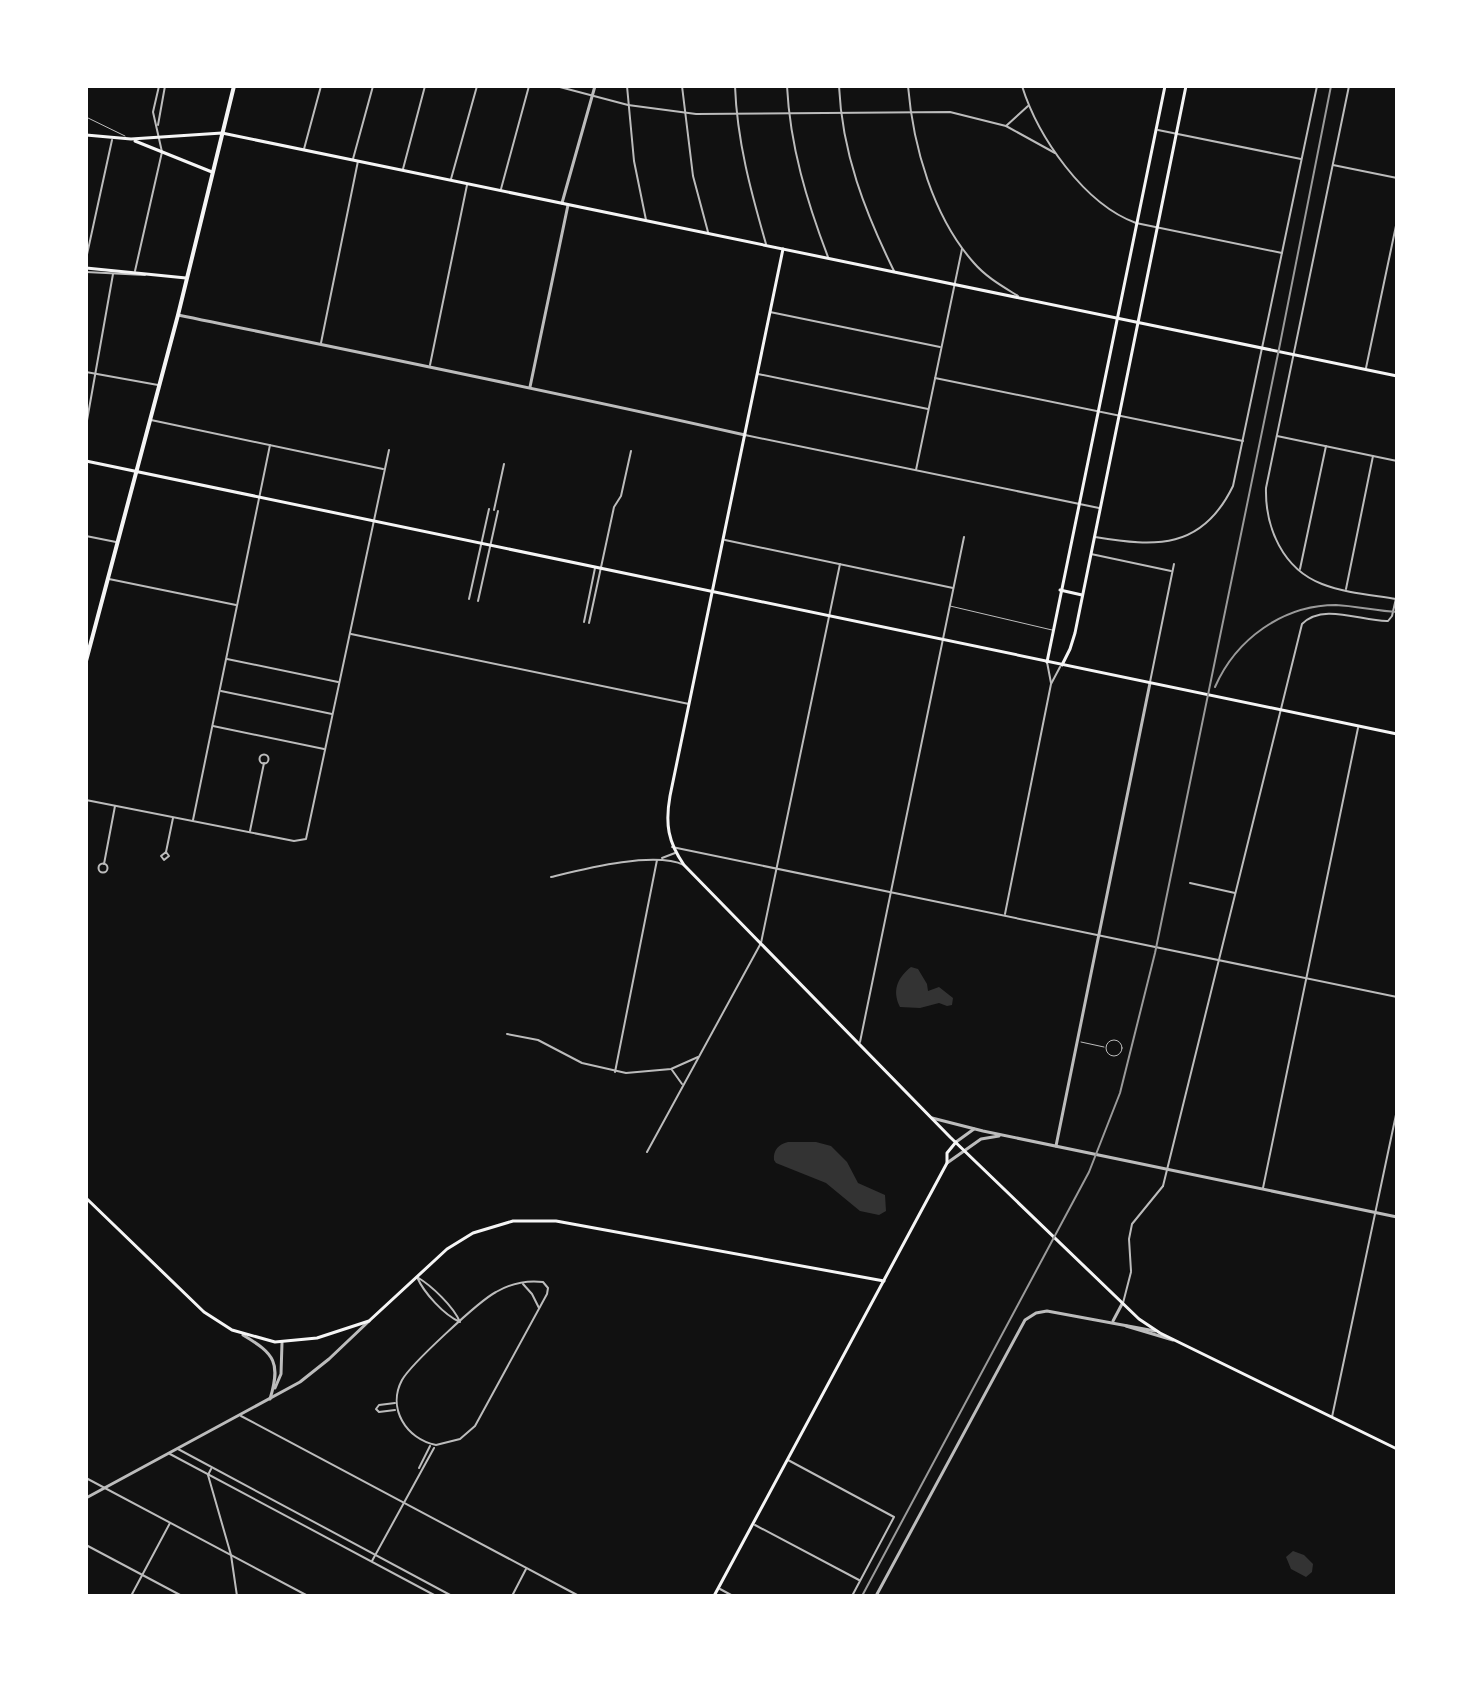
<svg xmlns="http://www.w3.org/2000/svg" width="1483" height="1682" viewBox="0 0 1483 1682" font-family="Karla,sans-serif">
	<rect width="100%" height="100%" fill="#111"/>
	<g fill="#333">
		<path d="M911,967L918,969L927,984L928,991L939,987L953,998L952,1005L947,1006L939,1003L920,1008L900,1007C892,991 897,978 911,967Z"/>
		<path d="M788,1142H816L831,1146L847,1162L858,1183L885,1195L886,1211L879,1215L860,1211L826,1183L776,1163L774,1160C773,1150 779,1144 788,1142Z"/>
		<polygon points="1293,1551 1304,1555 1313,1564 1312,1572 1306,1577 1291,1569 1286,1557"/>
	</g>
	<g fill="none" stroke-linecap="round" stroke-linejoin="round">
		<g stroke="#bcbcbc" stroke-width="1">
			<polyline points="86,117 125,136"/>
			<polyline points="950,606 1052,630"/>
			<circle cx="1114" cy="1048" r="8"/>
			<polyline points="1081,1042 1104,1047"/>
		</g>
		<polyline stroke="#bcbcbc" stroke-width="2" points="1131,1271 1129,1239 1132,1224 1163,1186"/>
		<g stroke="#bcbcbc" stroke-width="2">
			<polyline points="556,86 628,105 696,114 950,112 1006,126 1055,153"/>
			<polyline points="627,86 634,161 646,220"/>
			<polyline points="682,86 693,176 708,232"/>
			<path d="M735,86C737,141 751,192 766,244"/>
			<path d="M787,86C790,146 807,202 828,257"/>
			<path d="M839,86C842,153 865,212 894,271"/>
			<path d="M908,86C913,146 933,217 974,263C986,277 1002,286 1018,296"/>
			<path d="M1022,86C1038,137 1084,204 1136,223L1282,253"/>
			<path d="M1349,86L1266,488C1265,528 1283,569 1322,584C1345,593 1372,595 1396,599"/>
			<polyline points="158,125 165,86"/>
			<polyline points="1006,126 1028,106"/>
			<polyline points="1158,130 1301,159"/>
			<polyline points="304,149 321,86"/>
			<polyline points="353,159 373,86"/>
			<polyline points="1333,165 1397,178"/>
			<polyline points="403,169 425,86"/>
			<polyline points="451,179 477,86"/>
			<polyline points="501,189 529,86"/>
			<polyline points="86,259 112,140"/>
			<polyline points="135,271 162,152 153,112 159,86"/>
			<polyline points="86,272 145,275"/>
			<polyline points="770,312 940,347"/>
			<polyline points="321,343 358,161"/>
			<polyline points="430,365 467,185"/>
			<polyline points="1366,368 1397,221"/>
			<polyline points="86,372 158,385"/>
			<polyline points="758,374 928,409"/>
			<polyline points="935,378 1243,441"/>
			<polyline points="151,420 383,469"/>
			<polyline points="86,426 113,274"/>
			<polyline points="745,435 1099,508"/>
			<polyline points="1277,436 1397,461"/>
			<polyline points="916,470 962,249"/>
			<polyline points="494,510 504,464"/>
			<polyline points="86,536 116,542"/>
			<path d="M1095,537C1156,547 1202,550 1233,486L1317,86"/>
			<polyline points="725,540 953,588"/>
			<polyline points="1091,554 1171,571"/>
			<polyline points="1300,569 1326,446"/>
			<polyline points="109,579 236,605"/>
			<polyline points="1346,589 1373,456"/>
			<polyline points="469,599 489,509"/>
			<polyline points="478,601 498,511"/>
			<polyline points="584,622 595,568"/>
			<polyline points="589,623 614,507 621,496 631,451"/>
			<polyline points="351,634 689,704"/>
			<polyline points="227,659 338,682"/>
			<polyline points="1047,662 1051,683"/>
			<polyline points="1150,682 1174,564"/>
			<polyline points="221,691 332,714"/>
			<polyline points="213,726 324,749"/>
			<circle cx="264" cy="759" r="4.5"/>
			<polyline points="86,800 294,841 306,839 389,450"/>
			<polyline points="193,820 270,445"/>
			<polyline points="250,831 264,763"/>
			<polyline points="672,847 1397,997"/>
			<polyline points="166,852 173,818"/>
			<polygon points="166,852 169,856 164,860 161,856"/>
			<polyline points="662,858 675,853"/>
			<circle cx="103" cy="868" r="4.5"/>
			<polyline points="104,864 115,806"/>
			<path d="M551,877C584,869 654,851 684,865"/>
			<polyline points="1190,883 1235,893"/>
			<polyline points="1005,914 1051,684 1060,667"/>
			<polyline points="507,1034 538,1040 582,1063 626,1073 671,1069 698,1057"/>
			<polyline points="860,1042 964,537"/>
			<polyline points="672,1070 682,1084"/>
			<polyline points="615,1072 657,860"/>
			<polyline points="647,1152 761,943 840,564"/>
			<path d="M1163,1186L1302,624C1323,602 1363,622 1388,621L1392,616L1397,594"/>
			<polyline points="1263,1188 1358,728"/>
			<path d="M417,1277C432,1286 453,1306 460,1322C444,1315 424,1293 417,1277Z"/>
			<path d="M543,1282L548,1288L547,1294L475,1426L460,1439L436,1445C406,1439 387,1408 402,1380C411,1364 479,1301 496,1292C510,1284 527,1280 543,1282Z"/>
			<polyline points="523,1284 532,1294 539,1308"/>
			<polyline points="1123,1303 1131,1272"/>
			<polyline points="395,1403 379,1405 376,1409 379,1412 395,1410"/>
			<polyline points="241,1416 579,1596"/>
			<polyline points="1332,1417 1397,1110"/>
			<polyline points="178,1449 452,1596"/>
			<polyline points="170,1454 436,1596"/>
			<polyline points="788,1460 894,1517 852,1596"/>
			<polyline points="419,1468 430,1446"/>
			<polyline points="211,1469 208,1475 231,1555 237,1596"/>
			<polyline points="86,1478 308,1596"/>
			<polyline points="755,1525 859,1580"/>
			<polyline points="86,1545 182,1596"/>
			<polyline points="372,1561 434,1448"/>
			<polyline points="720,1589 733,1596"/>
			<polyline points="131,1596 170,1523"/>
			<polyline points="512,1596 526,1569"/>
		</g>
		<g stroke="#bcbcbc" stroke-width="3">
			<polyline points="562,203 595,86"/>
			<path d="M178,315C367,354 556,392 745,435"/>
			<polyline points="530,387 568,205"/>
			<polyline points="932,1118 983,1131 1397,1217"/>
			<polyline points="956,1142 974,1129"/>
			<polyline points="1056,1146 1150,683"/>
			<polyline points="947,1163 981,1139 999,1136"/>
			<polyline points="1113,1321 1122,1304"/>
			<polyline points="1126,1326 1173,1340"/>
			<path d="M243,1335C275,1354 281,1363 270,1399"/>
			<polyline points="275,1388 281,1374 282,1343"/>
			<polyline points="86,1498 300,1382 329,1359 369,1321"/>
			<polyline points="876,1596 1025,1320 1036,1313 1047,1311 1155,1331"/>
		</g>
		<g stroke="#f5f5f5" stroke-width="3">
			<polyline points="86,135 131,139 222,133 1397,376"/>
			<polyline points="135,141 212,172"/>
			<path d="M783,249L670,796C665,824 668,842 684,865L950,1137L1139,1319L1160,1333L1397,1449"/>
			<polyline points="86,268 186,278"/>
			<polyline points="86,461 1397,734"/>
			<polyline points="1060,590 1082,595"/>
			<polyline points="1047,662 1165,86"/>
			<polyline points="1062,665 1070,649 1075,633 1186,86"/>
			<polyline points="86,1198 204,1312 232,1330 275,1342 317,1338 369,1321 447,1249 473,1233 513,1221 556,1221 884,1281"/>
			<polyline points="714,1596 947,1163 947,1153 956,1142"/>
		</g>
		<polyline stroke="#f5f5f5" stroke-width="4" points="86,661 178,315 234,86"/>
		<g stroke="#9a9a9a" stroke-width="2">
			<polyline points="86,89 87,86"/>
			<path d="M1215,687C1236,639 1283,605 1336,605C1356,606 1377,611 1397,612"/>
			<polyline points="862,1596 1089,1172 1120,1093 1155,953 1280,344 1331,86"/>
		</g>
	</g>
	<rect width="1483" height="1682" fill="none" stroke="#ffffff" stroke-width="176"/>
</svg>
